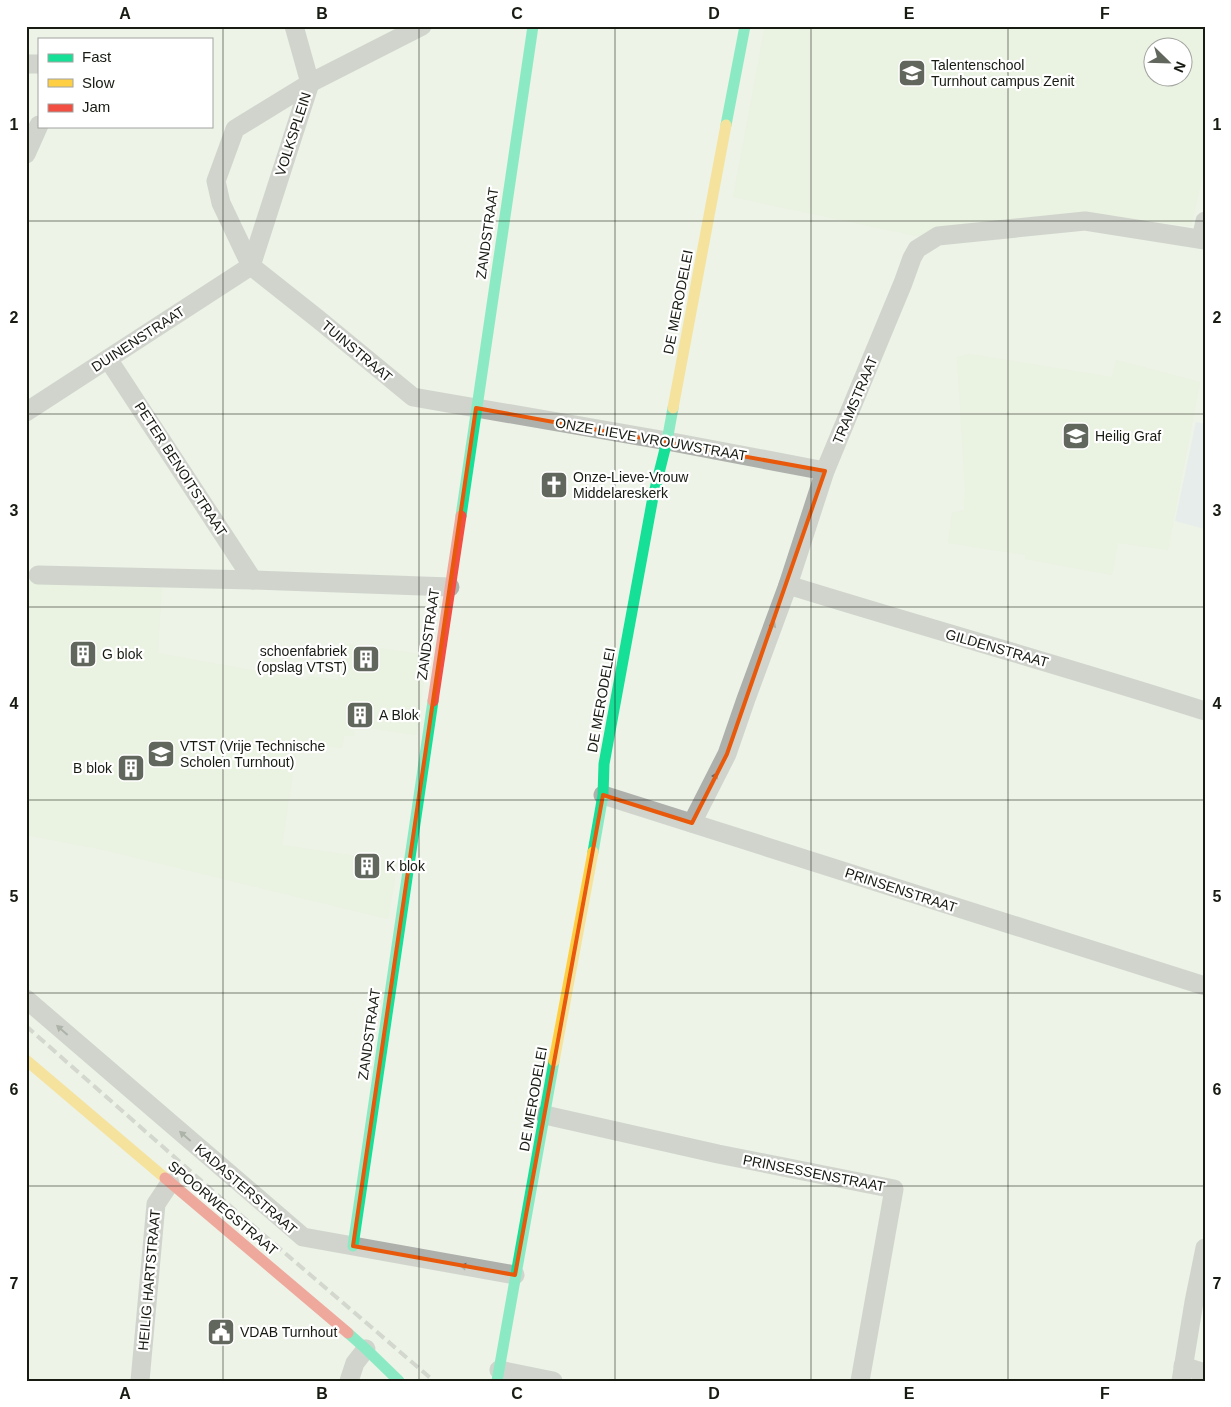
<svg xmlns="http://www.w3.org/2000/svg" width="1231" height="1407" viewBox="0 0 1231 1407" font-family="Arial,sans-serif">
	<rect width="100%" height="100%" fill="#edf3e7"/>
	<g fill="#e6f1da" fill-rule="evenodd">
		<path d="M765,26H1205V166L1191,226L1084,215L916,236L733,197ZM1154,48H1184V78H1154Z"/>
		<polygon points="970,354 1112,377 1116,360 1200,382 1168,550 1118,543 1112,575 1025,559 1025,555 948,543 952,513 964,510 965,490 957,357"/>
		<polygon points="26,581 162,587 158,653 306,680 308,676 338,680 341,643 428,655 416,735 349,725 348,730 354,731 354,736 344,736 342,748 298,742 295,761 282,845 398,862 388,919 104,850 26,835"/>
	</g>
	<polygon fill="#e1e7f0" points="1196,422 1205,424 1205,529 1175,521"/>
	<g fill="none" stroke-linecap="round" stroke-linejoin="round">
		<g stroke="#aeb0ac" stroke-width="19">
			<polyline points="294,26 310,83"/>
			<polyline points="422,26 310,83 235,129 216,181 221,203 251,266 318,319 413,397 667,441 825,471"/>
			<polyline points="26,64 39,64"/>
			<polyline points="26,154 39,125"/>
			<polyline points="1201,239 1205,221"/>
			<polyline points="251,266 310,83"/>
			<polyline points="108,359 253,580"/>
			<polyline points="26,412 251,266"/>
			<polyline points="38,575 253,580 450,587"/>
			<path d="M788,585C927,628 1067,667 1205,711"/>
			<polyline points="603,795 1205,986"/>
			<polyline points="692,823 727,754 746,699 788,585 825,471 903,283 912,258 917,249 938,236 1085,221 1205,240"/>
			<polyline points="26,999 303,1237 515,1275"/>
			<polyline points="545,1115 718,1154 894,1189 860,1381"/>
			<polyline points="1183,1366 1205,1373"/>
			<polyline points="499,1370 553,1381"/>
			<polyline points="140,1381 156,1204 170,1183"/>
			<polyline points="349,1381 355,1363 366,1349"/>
			<polyline points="1181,1381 1194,1302 1205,1248"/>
		</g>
		<g stroke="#16e098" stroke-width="11">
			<polyline points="726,125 745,26"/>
			<polyline points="461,516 533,26"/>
			<polyline points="593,852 603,795 604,764 653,497 667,441 673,408"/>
			<polyline points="353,1246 433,701"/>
			<polyline points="348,1333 366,1349 399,1381"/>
			<polyline points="497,1381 554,1061"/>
		</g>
		<g stroke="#ffcf43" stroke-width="11">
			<polyline points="673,408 726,125"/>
			<polyline points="26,1060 165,1178"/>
			<polyline points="554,1061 593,852"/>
		</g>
		<g stroke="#f24e42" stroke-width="11">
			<polyline points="433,701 461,516"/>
			<polyline points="165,1178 348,1333"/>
		</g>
		<polyline stroke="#b3b7b0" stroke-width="4" stroke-dasharray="10 5" stroke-linecap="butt" points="26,1026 222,1199 434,1381"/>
	</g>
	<defs><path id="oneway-solid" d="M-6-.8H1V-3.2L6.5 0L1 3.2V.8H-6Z" transform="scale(1.25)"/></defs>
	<g fill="#62665f">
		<use href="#oneway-solid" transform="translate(772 628) rotate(-69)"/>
		<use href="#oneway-solid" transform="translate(714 779) rotate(-63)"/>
		<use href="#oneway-solid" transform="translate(62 1030) rotate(-139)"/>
		<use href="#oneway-solid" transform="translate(185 1136) rotate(-139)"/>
		<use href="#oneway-solid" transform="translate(467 1267) rotate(-170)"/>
	</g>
	<path d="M0 0H1231V1407H0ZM476,408L825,471L727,754L692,823L603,795L515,1275L353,1246Z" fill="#edf3e7" fill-opacity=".55" fill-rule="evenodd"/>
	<path fill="none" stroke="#e8590c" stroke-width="4" stroke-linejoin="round" d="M476,408L825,471L727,754L692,823L603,795L515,1275L353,1246Z"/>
	<path fill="none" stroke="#171b12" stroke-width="1" stroke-opacity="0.55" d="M223,26V1381M419,26V1381M615,26V1381M811,26V1381M1008,26V1381M26,221H1205M26,414H1205M26,607H1205M26,800H1205M26,993H1205M26,1186H1205"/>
	<defs>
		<g id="university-square" transform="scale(1.4375)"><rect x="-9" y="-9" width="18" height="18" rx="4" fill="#62675d" stroke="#fff"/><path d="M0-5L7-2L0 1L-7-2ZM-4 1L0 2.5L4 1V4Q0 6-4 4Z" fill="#fff"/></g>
		<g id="school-square" transform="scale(1.4375)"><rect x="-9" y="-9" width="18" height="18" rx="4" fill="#62675d" stroke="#fff"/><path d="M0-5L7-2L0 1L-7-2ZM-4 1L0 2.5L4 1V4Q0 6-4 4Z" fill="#fff"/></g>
		<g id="church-square" transform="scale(1.4375)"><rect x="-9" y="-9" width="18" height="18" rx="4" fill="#62675d" stroke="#fff"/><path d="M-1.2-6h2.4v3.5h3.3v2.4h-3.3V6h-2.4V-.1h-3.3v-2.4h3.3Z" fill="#fff"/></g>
		<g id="building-square" transform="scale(1.4375)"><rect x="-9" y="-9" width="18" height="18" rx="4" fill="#62675d" stroke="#fff"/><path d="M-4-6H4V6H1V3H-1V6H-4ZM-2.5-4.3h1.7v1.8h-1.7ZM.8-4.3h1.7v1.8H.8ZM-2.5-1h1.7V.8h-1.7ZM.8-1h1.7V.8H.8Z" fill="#fff"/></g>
		<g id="civic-square" transform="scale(1.4375)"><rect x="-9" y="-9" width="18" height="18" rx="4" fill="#62675d" stroke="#fff"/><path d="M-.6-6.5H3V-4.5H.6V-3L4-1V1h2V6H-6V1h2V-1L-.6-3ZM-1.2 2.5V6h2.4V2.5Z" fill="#fff"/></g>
	</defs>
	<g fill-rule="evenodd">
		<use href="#university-square" x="912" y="73"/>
		<use href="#school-square" x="1076" y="436"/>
		<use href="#church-square" x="554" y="485"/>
		<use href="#building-square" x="83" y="654"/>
		<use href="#building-square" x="366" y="659"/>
		<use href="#building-square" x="360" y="715"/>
		<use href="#school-square" x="161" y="754"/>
		<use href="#building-square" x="131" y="768"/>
		<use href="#building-square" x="367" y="866"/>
		<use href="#civic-square" x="221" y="1332"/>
	</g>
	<g text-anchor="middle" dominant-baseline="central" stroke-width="4.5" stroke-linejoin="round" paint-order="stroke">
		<g font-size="14" fill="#171b12" stroke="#fff" text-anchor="start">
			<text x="931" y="65">Talentenschool<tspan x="931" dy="16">Turnhout campus Zenit</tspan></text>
			<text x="1095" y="436">Heilig Graf</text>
			<text x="573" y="477">Onze-Lieve-Vrouw<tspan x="573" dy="16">Middelareskerk</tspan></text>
			<text x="347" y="651" text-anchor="end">schoenfabriek<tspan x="347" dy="16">(opslag VTST)</tspan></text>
			<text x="102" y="654">G blok</text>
			<text x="379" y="715">A Blok</text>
			<text x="180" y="746">VTST (Vrije Technische<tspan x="180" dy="16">Scholen Turnhout)</tspan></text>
			<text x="112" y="768" text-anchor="end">B blok</text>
			<text x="386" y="866">K blok</text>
			<text x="240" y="1332">VDAB Turnhout</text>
		</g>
		<g font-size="14" fill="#171b12" stroke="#fff">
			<text transform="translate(293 134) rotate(-72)">VOLKSPLEIN</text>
			<text transform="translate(487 233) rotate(-82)">ZANDSTRAAT</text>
			<text transform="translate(678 302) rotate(-79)">DE MERODELEI</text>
			<text transform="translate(138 339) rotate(-33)">DUINENSTRAAT</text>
			<text transform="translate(357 351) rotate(40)">TUINSTRAAT</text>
			<text transform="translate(855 400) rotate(-67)">TRAMSTRAAT</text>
			<text transform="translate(651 439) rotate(10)">ONZE LIEVE VROUWSTRAAT</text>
			<text transform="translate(181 469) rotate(57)">PETER BENOITSTRAAT</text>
			<text transform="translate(428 634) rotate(-82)">ZANDSTRAAT</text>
			<text transform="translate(997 648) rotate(16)">GILDENSTRAAT</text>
			<text transform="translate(601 700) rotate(-80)">DE MERODELEI</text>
			<text transform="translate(901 890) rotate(18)">PRINSENSTRAAT</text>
			<text transform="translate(369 1034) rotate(-82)">ZANDSTRAAT</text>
			<text transform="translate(533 1099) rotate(-80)">DE MERODELEI</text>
			<text transform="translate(814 1173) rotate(11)">PRINSESSENSTRAAT</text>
			<text transform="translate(246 1189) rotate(41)">KADASTERSTRAAT</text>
			<text transform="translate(223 1208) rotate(40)">SPOORWEGSTRAAT</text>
			<text transform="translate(149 1280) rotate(-85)">HEILIG HARTSTRAAT</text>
		</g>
	</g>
	<rect width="1231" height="1407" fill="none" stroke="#ffffff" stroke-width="55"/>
	<rect x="38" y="38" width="175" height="90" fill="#ffffff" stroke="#a2a4a0"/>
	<rect x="48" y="54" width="25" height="8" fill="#16e098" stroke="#a2a4a0"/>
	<text x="82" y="62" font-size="15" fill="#171b12">Fast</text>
	<rect x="48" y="79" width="25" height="8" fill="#ffcf43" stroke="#a2a4a0"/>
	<text x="82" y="88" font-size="15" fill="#171b12">Slow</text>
	<rect x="48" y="104" width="25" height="8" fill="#f24e42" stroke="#a2a4a0"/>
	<text x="82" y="112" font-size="15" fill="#171b12">Jam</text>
	<g transform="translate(1168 62) rotate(113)"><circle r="24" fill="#ffffff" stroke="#a2a4a0"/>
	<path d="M0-4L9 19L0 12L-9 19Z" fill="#62675d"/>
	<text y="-8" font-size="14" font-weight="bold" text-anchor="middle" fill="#171b12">N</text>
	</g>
	<rect x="28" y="28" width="1176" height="1352" fill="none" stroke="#171b12" stroke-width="2"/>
	<g font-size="16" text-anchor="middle" font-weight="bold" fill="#171b12">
		<text x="125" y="19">A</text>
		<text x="322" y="19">B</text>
		<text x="517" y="19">C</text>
		<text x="714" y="19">D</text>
		<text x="909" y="19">E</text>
		<text x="1105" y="19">F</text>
		<text x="14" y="130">1</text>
		<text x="1217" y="130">1</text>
		<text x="14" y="323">2</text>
		<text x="1217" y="323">2</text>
		<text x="14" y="516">3</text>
		<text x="1217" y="516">3</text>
		<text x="14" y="709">4</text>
		<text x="1217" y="709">4</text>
		<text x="14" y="902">5</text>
		<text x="1217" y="902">5</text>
		<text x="14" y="1095">6</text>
		<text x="1217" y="1095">6</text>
		<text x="14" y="1289">7</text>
		<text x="1217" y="1289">7</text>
		<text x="125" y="1399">A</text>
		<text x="322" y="1399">B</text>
		<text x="517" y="1399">C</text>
		<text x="714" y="1399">D</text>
		<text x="909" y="1399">E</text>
		<text x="1105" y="1399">F</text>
	</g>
</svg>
